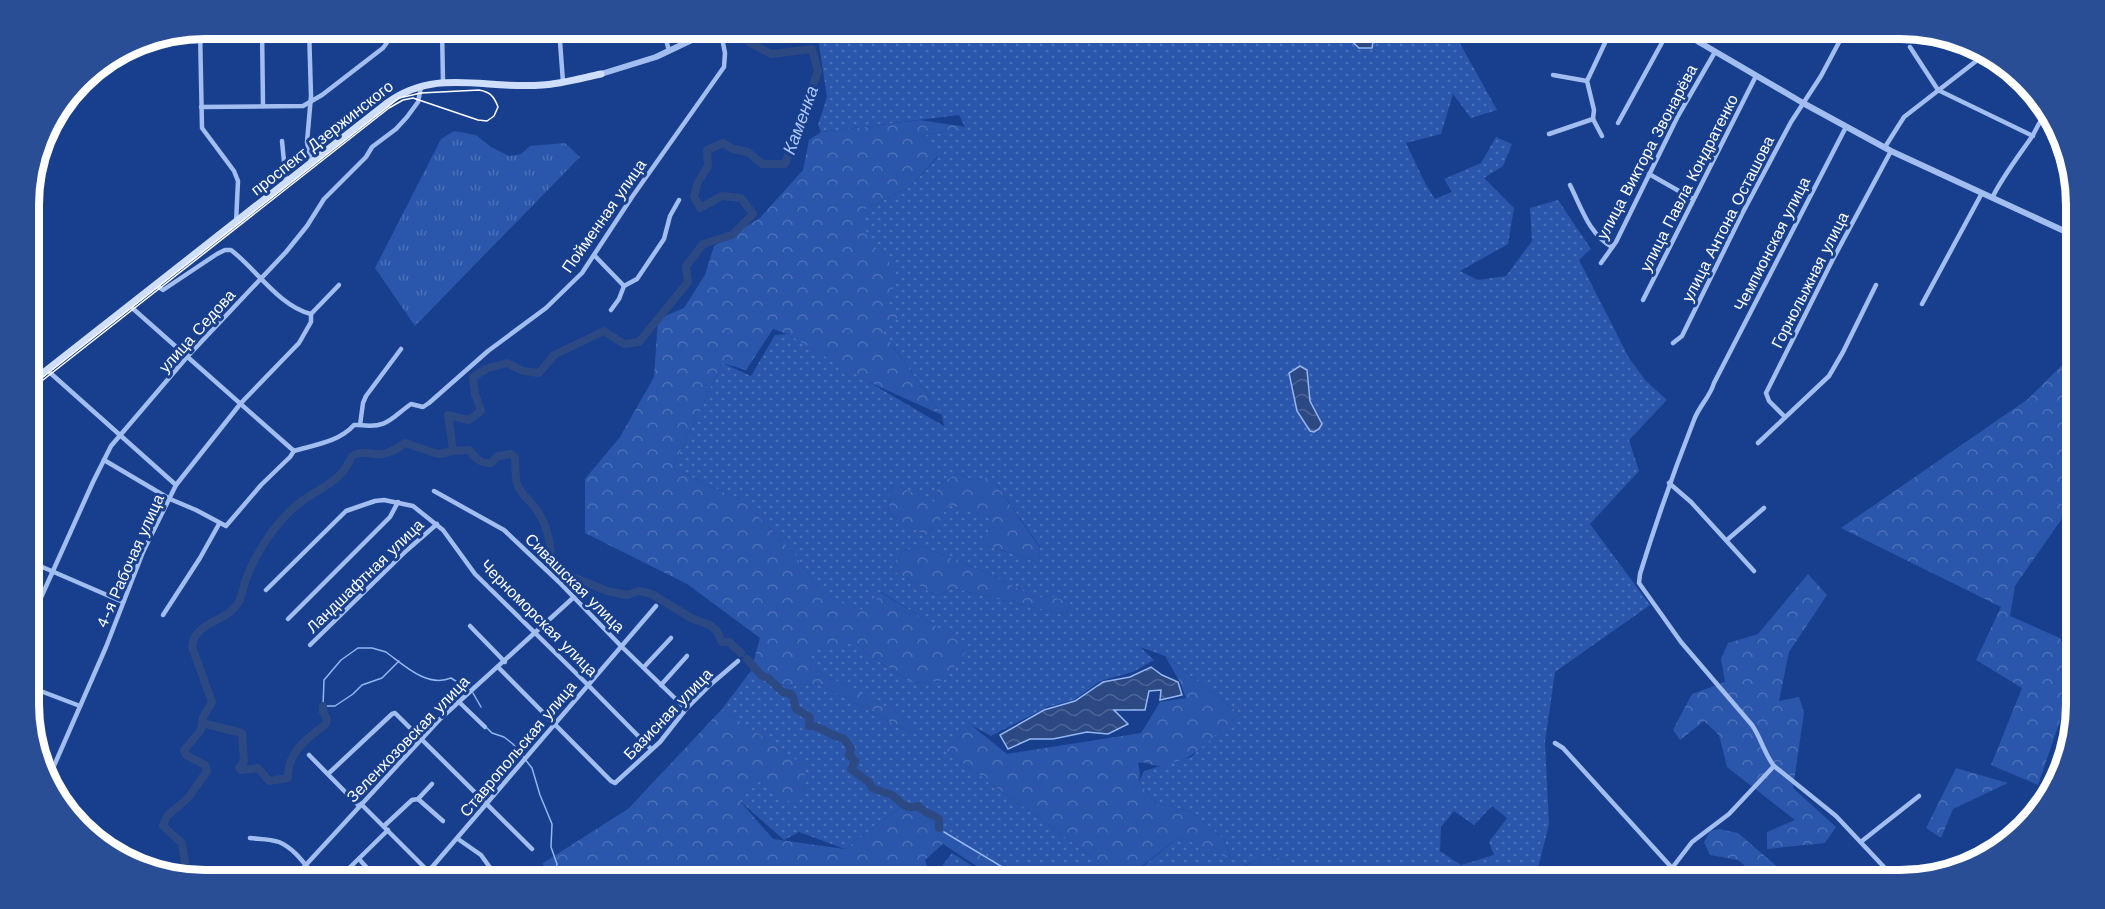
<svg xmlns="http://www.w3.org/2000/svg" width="2105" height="909" viewBox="0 0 2105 909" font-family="'Work Sans',sans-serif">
	<defs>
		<pattern id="grass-tufts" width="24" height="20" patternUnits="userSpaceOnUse" patternTransform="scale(1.5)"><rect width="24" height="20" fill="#2a57ab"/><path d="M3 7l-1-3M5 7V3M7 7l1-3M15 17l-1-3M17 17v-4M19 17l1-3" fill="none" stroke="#4a70b8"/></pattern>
		<pattern id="forest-crowns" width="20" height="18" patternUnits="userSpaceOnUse" patternTransform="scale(1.5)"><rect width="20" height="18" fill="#2a57ab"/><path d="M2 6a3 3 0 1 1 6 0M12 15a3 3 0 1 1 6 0" fill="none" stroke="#4a70b8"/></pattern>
		<pattern id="garden-dots" width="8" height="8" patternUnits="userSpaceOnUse" patternTransform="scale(1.5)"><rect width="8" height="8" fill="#2a57ab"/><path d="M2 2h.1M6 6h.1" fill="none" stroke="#4a70b8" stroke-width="1.8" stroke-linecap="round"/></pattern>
		<pattern id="water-waves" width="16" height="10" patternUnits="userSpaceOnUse" patternTransform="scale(1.5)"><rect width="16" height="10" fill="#2c4983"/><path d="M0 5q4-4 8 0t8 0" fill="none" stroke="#4c6496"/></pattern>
	</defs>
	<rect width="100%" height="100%" fill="#173f8d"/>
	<polygon fill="url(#grass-tufts)" points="454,131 476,135 491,147 509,156 521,154 530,146 565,143 580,157 415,326 375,268 441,139"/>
	<g fill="url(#forest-crowns)">
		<polygon points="920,120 966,127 922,136 938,156 911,186 864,210 904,267 905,319 892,345 942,415 862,379 787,334 773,329 746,370 722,363 673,468 743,501 794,553 823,595 880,592 971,647 943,681 912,683 868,654 856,643 809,666 913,721 910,733 819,684 779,686 751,671 760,638 687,584 585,533 585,479 620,437 654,377 658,319 684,308 705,275 714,246 760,218 803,170 809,140 821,132"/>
		<polygon points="2075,352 2076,508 2063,517 2015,586 2010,616 2060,638 2075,677 2038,785 1991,765 2022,688 1976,660 2001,607 1841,528 2028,399"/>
		<polygon points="957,473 977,482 990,475 1040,548 1038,562 985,545 990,517 950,505 926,536 898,520 888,512 892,484 935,501 937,486"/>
		<polygon points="924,547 990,574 1037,598 1050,596 1070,602 1066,615 952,588 937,596 892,570 903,550"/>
		<polygon points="1808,574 1827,595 1789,652 1779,701 1799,697 1804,713 1793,788 1836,827 1825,843 1767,849 1767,832 1795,820 1727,767 1719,735 1704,721 1680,740 1673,730 1692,694 1725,682 1721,659 1728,643 1758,634"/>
		<path d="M1165,656L1240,714C1216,735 1194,762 1161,766C1153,767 1147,761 1138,763L1140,773L1139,782L1157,804L1191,811L1224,839L1231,860L1179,837L1124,880L946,751L971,725L1007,754L1141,733L1160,702L1186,698L1180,682Z"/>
		<polygon points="722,709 806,766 803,810 740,801 773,839 845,849 906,803 1017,880 998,880 943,844 925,860 931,880 545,880 543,863 628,809"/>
		<polygon points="1956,768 2008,783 1953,809 1941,838 1926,828"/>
		<polygon points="1719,829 1738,833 1793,880 1762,880 1738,860 1710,855 1704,842 1710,831"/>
		<polygon points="1267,855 1291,861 1264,880 1215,880"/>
	</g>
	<g fill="url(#garden-dots)" fill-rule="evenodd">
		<path d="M833,29H1452L1497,110L1471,118L1453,94L1441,134L1406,143L1426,185L1435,199L1452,192L1444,179L1481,163L1496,137L1512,144L1503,166L1484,178L1514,208L1508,244L1460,271L1478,280L1506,276L1532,241L1530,208L1558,200L1591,249L1579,260L1629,358L1646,381L1667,400L1629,440L1639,471L1590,524L1650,605L1555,672L1545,742L1549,824L1537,872L1531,870L1528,880H1264L1290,861L1267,855L1214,880H1126L1179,837L1231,859L1224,839L1191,811L1157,804L1139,782L1144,771L1191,757L1240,714L1165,656L1140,647L1154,660L1133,672L1100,681L1074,700L1047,707L991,736L971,725L946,751L1124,880H1017L906,803L845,849L799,832L784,840L740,801L759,782L795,805L804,797L805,766L722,709L751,671L779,686L819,684L910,733L912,721L809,666L812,650L856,643L868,654L912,683L943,681L970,647L881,592L868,612L823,595L794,553L743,501L673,468L722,363L751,376L775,335L787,334L944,426L942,415L883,332L899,316L886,301L893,293L894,268L867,237L864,210L911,186L938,157L922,136L965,127L959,115L821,132L818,125L827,97L819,44ZM957,473L977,482L990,475L1040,547L1038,562L985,545L991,517L950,505L926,536L898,520L888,512L892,484L935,502L937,486ZM924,547L990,574L1037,598L1050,596L1070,602L1066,615L952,588L937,596L892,570L903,550ZM1492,806L1507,818L1489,842L1494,855L1461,865L1440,851L1441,827L1454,811L1474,825Z"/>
		<polygon points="952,853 994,880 931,880"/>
	</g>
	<g fill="url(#water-waves)" stroke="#94b6f1" stroke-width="1.5">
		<polygon points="1339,29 1370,29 1374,36 1372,48 1359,48"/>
		<polygon points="1300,366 1307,370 1310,401 1322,424 1319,429 1314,432 1310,431 1297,411 1289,373"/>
		<polygon points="1151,667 1162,675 1178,682 1182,695 1160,700 1161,690 1149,691 1145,710 1114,710 1128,724 1108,734 1087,732 1053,739 1030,739 1008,749 1000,735 1044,710 1075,701 1103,682 1130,677"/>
	</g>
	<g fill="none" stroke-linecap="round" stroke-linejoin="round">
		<g stroke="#94b6f1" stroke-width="1.5">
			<path d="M399,661L382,678L362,685L353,694L335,706H323L324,680L341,660L358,648H372L386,652C404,665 427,688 451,678L468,689"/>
			<polyline points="473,693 481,707"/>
			<polyline points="487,728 492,733 504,737 513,744 532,768 540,795 552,824 551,847 557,864 554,880"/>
			<polyline points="944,832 1024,880"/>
		</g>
		<g stroke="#2c4983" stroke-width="8">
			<path d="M453,451L469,450C476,458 480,464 491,463L498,456L511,454L515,457C516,467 514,477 518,486C522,496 532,502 538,512C549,528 551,548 552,567"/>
			<polyline points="553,569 607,591 627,595 639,591 652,594 691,618 710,625 717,631 722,642 729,642 741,653"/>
			<path d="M747,659L761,675L768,678L783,692L791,694L793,697L796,709L810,717L809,726C822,725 832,738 843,738L851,748L849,755L855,761L851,769L869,782L872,788C878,791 886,792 892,795C903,803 903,810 919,806C924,814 932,813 939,819V828"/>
			<path d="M202,723L242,733L244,761L239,768L241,770L258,768L269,781L288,778C287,753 307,738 326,724L327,719L323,712V706"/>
			<path d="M187,877L182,843L163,826L167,816L188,798L207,771L205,765L186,755L184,750L201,730L203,717L212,702L192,647C194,622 224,623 237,605C242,598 243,587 246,579C257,550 277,520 302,501C323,486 341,482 352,456C367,449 369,456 382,454C391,453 398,448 405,443L438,454L453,451L448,415L469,420L481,411L475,394L473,377L486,369L507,363L523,371L539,373L554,355L604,331L624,344L639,342L688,282L686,266L703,244L732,235L753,214L741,198L722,196L700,208L694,196L698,182L708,166L707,150L723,143L733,149L748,152L762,164H785L818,71L812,49L771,54L747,41L746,28"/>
		</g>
		<g stroke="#a2bdef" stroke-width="4.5">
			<polyline points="262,28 263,106"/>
			<polyline points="309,28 311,96 307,142 311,162"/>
			<polyline points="442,28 443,82"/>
			<polyline points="559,28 563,82"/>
			<polyline points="663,28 669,51"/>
			<polyline points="200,29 202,128 234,171 238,181 236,223"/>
			<polyline points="309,37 392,36 592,28"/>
			<polyline points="1699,43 1707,28"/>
			<polyline points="1910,47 1938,90 2033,136"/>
			<polyline points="1553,75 1587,81"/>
			<polyline points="201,107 303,106 322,95 383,48 392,36 391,28"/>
			<polyline points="1593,119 1594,110 1587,81 1612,28"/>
			<polyline points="1593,119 1602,136"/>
			<polyline points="1618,123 1670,28"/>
			<path d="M1846,127L1714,383C1710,397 1699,406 1694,420C1674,471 1656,522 1640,574L1639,583L1681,642L1752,725C1761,738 1764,753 1774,766L1836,816L1884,867"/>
			<polyline points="1549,134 1593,119"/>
			<polyline points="282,141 286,182"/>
			<polyline points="1885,147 1904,117 1984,55"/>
			<polyline points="1649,174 1693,199"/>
			<path d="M1570,185C1582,209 1589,234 1612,247"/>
			<path d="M1992,198C2003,176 2017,158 2031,138C2037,130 2038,120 2047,116"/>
			<polyline points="594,255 624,286"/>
			<polyline points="1601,263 1616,242 1678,116 1715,52"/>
			<polyline points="1643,300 1756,76"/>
			<polyline points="1922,304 1982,193"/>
			<polyline points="130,306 294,451"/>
			<polyline points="611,310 619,299 624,286 637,279 664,239 670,216 679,200"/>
			<polyline points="311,314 339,285"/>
			<polyline points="1673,343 1682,336 1742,214 1791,122 1821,76 1845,31 1842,28"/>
			<polyline points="47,370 176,485"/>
			<polyline points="1784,416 1769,401 1766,393 1832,261 1891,151"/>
			<path d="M360,425C387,429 391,418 411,404L423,407L429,403L488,351L546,308L582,273L632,197L724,67L725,53L720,28"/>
			<polyline points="1758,443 1829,376 1843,352 1876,285"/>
			<path d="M104,460L170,499L196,510L226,526L261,485L290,457L294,451C314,445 339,442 354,425H360L363,403L366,396L401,349"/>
			<polyline points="1669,483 1691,502 1754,571"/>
			<polyline points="434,491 504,530 559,582 621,646 686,709"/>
			<polyline points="1727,540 1764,508"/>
			<path d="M2071,548C2067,541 2071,537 2076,531"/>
			<polyline points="30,571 40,566 123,602"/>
			<polyline points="266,590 346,511 375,501 384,500 413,506 443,530 475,574 588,685 651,749"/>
			<polyline points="163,615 200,558 219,524"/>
			<polyline points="288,619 390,517 398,502"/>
			<polyline points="30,622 93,482 111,446 187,357 286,252 307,226 324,199 366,157 372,147 396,129 407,117 418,102 421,87"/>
			<polyline points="470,626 505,662"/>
			<polyline points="310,645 406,551 437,524"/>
			<polyline points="498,667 611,781 615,783 660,742 686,709 710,685 738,661"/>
			<polyline points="644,667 671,638"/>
			<polyline points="661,685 687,656"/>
			<polyline points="30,687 80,706"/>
			<polyline points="459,702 485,727"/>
			<polyline points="1555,743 1563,748 1683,880"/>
			<polyline points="309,755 359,806"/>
			<polyline points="328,774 392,714 395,713 532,849"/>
			<path d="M50,775L106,647L143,552L176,485L241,403L299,343L311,322V314C279,306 256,269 231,250H225L217,254L163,290L157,286"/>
			<polyline points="418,799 443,821"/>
			<polyline points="361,804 437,880"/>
			<polyline points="384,826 412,800 418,799 432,784"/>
			<path d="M250,838C259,839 271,839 279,842C296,849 307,868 318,880"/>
			<polyline points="458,839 481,855 499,880"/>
			<polyline points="1862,841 1919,796"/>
			<polyline points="359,859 378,880"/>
			<polyline points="1545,872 1551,880"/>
			<polyline points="292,880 440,719 574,597"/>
			<polyline points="337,880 388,830"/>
			<polyline points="421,880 656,606"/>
			<polyline points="1659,880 1672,868 1692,842 1729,814 1774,766"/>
		</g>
		<g stroke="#a2bdef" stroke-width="6">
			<polyline points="1675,28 1803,103 1891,151 2075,236"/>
			<polyline points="601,74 656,57 717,28"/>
		</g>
		<path stroke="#cfdefa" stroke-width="7" d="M29,384L387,103C436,67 486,90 542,85C562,84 582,78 601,74"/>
		<path stroke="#fff" stroke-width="1.5" d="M29,388L399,98L421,93L479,90C490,92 494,96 498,107L494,116L487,121L478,120L413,98L403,100L389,108L29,391"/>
	</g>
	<g text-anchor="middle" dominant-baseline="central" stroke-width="6" stroke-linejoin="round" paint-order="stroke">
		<g font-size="16" fill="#fff" stroke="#173f8d">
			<text transform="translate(322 138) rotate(-38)">проспект Дзержинского</text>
			<text transform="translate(1647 152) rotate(-62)">улица Виктора Звонарёва</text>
			<text transform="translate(1689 183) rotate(-63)">улица Павла Кондратенко</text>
			<text transform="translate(604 216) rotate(-55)">Пойменная улица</text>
			<text transform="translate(1728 219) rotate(-63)">улица Антона Осташова</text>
			<text transform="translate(1772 244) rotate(-63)">Чемпионская улица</text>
			<text transform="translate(1810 280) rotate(-63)">Горнолыжная улица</text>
			<text transform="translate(197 331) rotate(-48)">улица Седова</text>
			<text transform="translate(130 561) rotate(-66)">4-я Рабочая улица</text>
			<text transform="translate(365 576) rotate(-44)">Ландшафтная улица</text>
			<text transform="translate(575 583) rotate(45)">Сивашская улица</text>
			<text transform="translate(539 618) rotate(45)">Черноморская улица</text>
			<text transform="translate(668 714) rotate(-46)">Базисная улица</text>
			<text transform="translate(408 739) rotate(-46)">Зеленхозовская улица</text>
			<text transform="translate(518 749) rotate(-50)">Ставропольская улица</text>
		</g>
		<g font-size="18" font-style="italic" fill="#aec8f6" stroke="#173f8d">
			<text transform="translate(800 120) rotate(-70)">Каменка</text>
		</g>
	</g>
	<path d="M0 0H2105V909H0ZM205 39H1900A166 166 0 0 1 2066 205V704A166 166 0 0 1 1900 870H205A166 166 0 0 1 39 704V205A166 166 0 0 1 205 39Z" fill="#2a4e96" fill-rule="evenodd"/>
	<path fill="none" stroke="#fff" stroke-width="8" d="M205 39H1900A166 166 0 0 1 2066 205V704A166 166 0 0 1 1900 870H205A166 166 0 0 1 39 704V205A166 166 0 0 1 205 39Z"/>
</svg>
